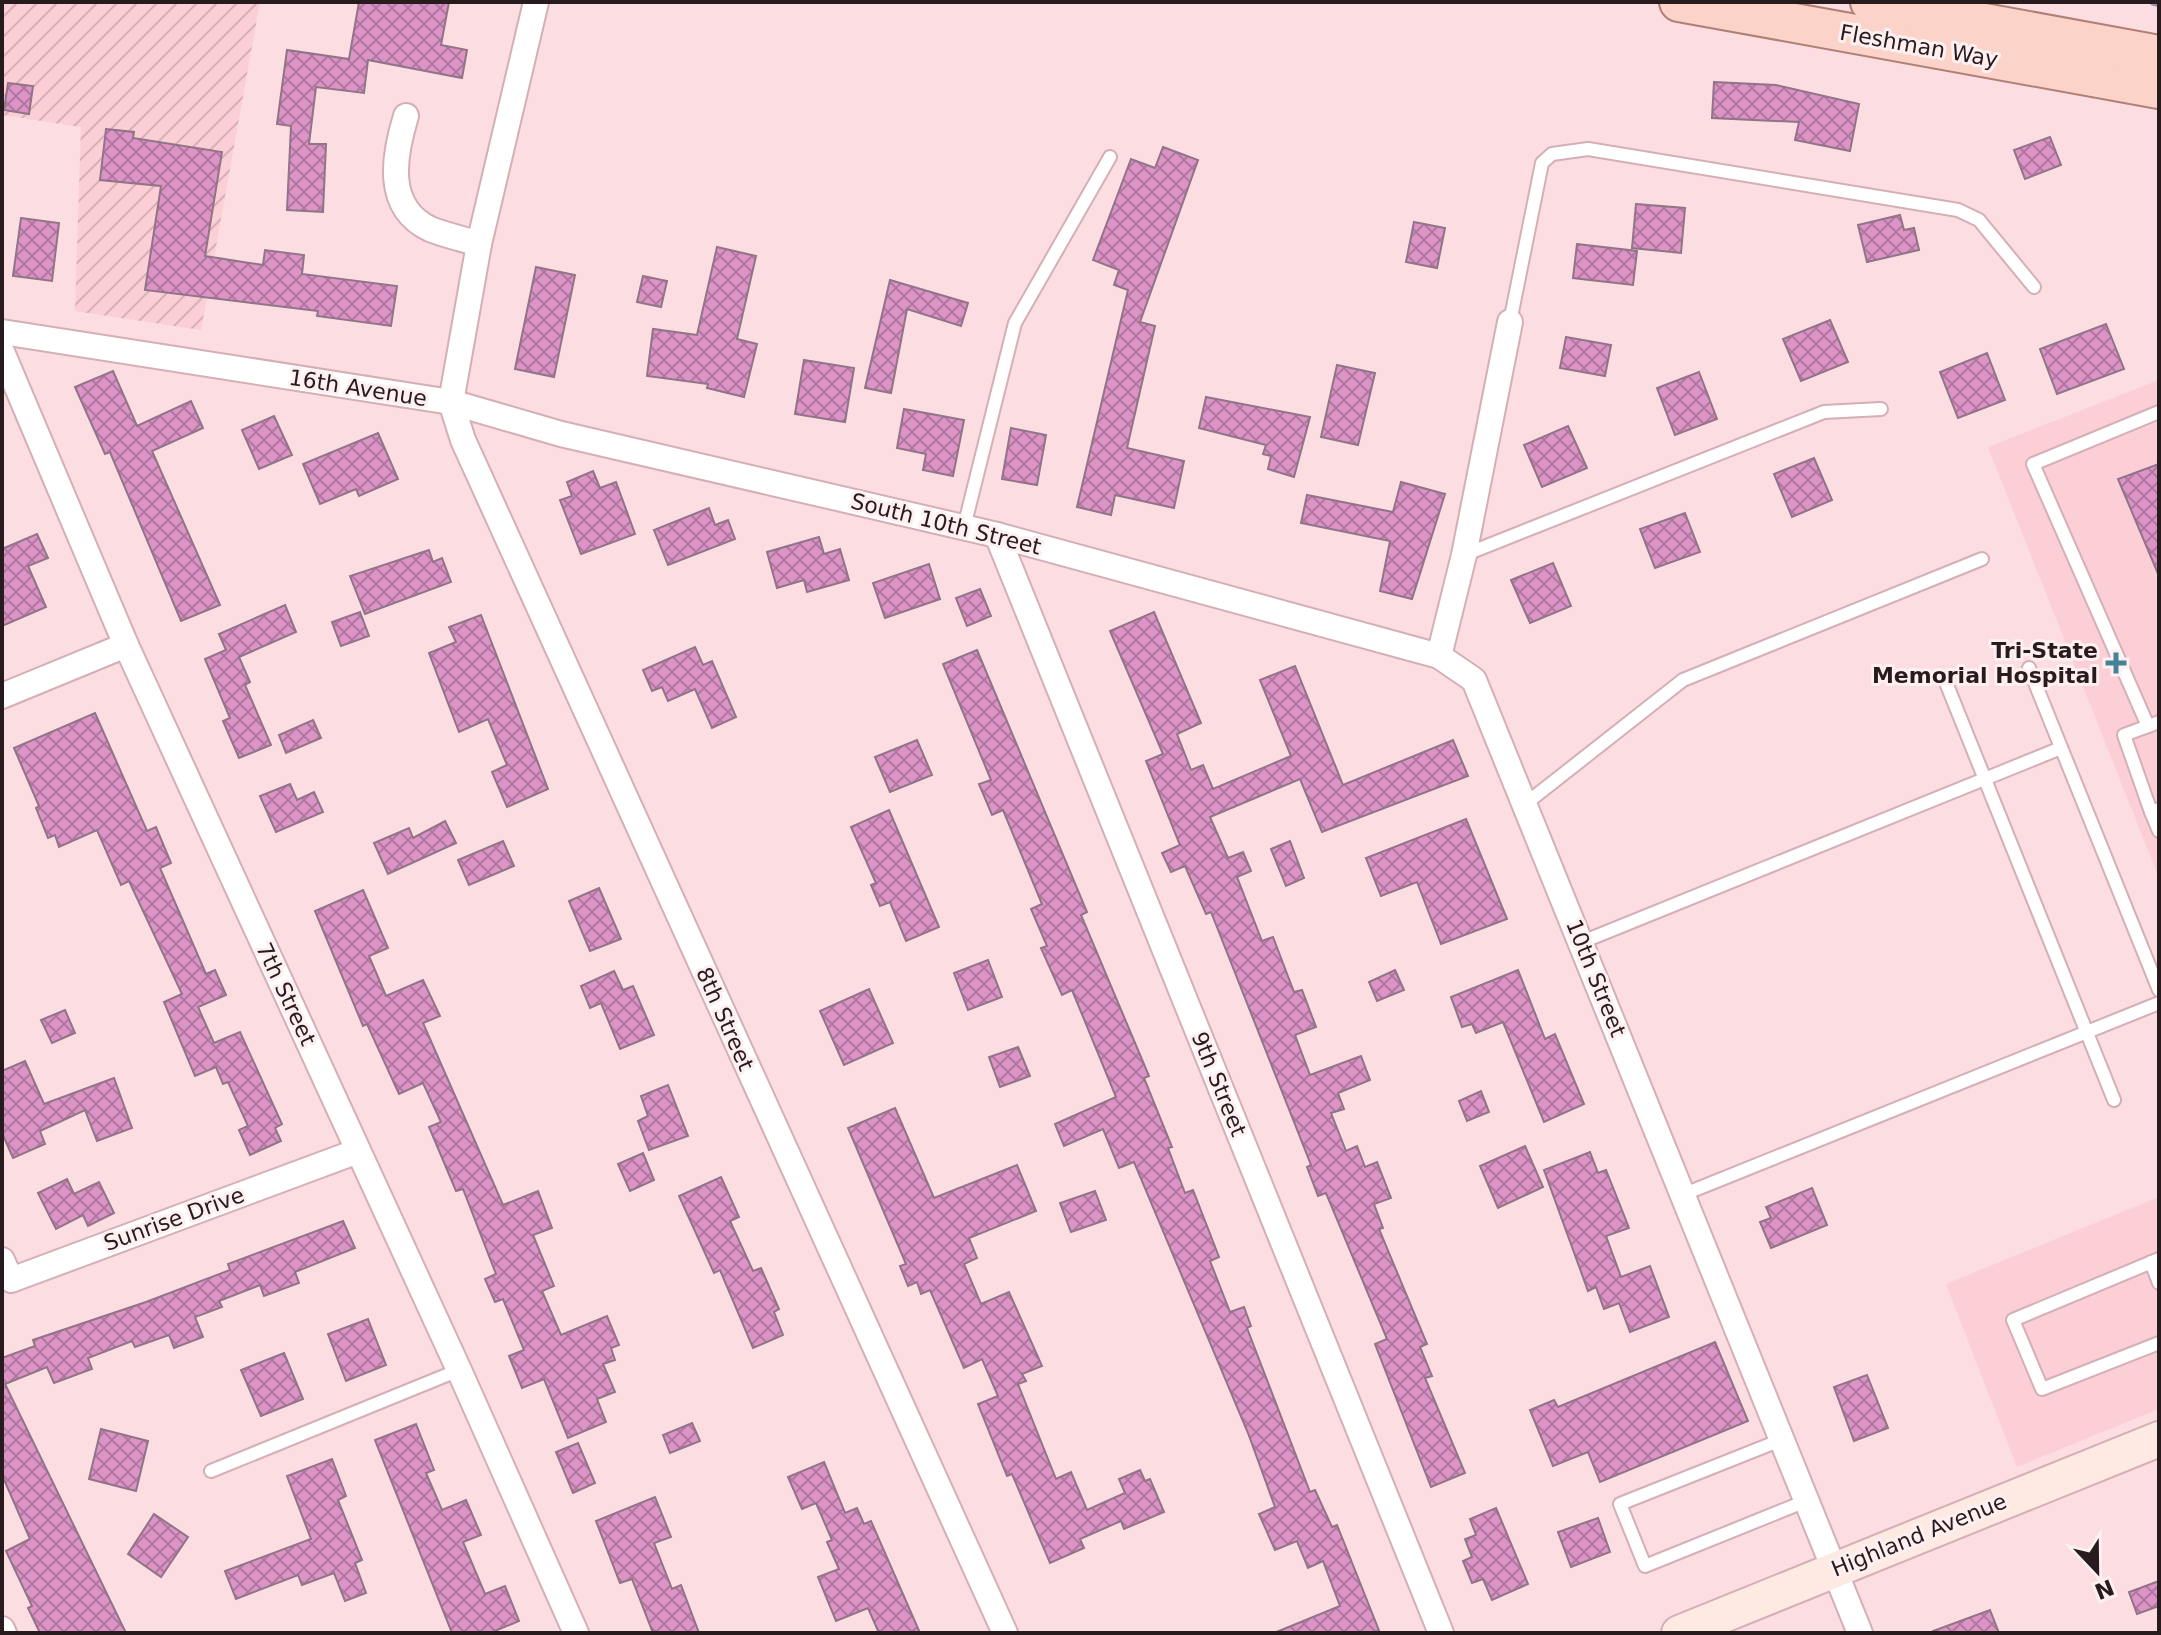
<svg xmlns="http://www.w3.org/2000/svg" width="2161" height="1635" viewBox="0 0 2161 1635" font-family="'DejaVu Sans',sans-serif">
	<defs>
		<pattern id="industrial-furrows" width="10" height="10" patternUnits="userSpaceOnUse" patternTransform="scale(2)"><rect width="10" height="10" fill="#fcced5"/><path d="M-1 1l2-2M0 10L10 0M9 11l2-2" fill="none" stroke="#d8b0b6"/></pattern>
		<pattern id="building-cross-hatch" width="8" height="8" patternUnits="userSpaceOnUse" patternTransform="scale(2)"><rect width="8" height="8" fill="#dc93c6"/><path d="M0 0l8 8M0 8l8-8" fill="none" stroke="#b277a0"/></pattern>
	</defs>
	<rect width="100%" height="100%" fill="#fcdde2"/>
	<g fill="#fcced5">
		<polygon points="2159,380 2159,878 1988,447"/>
		<polygon points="2159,1197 2159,1409 2017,1467 1946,1284"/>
	</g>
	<polygon fill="url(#industrial-furrows)" points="2,2 260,2 201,330 75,311 81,127 2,115"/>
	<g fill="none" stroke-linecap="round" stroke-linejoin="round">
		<polyline stroke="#a58bb6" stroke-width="8" points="2154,2 2159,3"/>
	</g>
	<g fill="url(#building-cross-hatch)" stroke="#907487" stroke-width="2">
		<polygon points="359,2 449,2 441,45 467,50 462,78 368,60 364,93 316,87 309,144 326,144 323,212 287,210 291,126 277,124 287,50 349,59"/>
		<polygon points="1714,82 1776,85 1859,104 1850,151 1795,140 1799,122 1712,118"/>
		<polygon points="8,83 33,86 29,114 4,110"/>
		<polygon points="106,129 134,132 133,138 222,152 205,256 263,265 265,250 304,255 302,274 397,286 391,326 317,316 318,311 145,290 161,186 100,180"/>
		<polygon points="2050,137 2061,165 2025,179 2014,150"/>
		<polygon points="1163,147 1198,160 1140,322 1155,326 1127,448 1184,461 1174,508 1115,495 1111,515 1077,507 1128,290 1114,285 1119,270 1093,260 1131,159 1155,168"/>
		<polygon points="1636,204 1685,208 1681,253 1632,248"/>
		<polygon points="1900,215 1904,230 1914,228 1919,250 1867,262 1858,225"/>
		<polygon points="21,218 59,223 52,281 13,276"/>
		<polygon points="1414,222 1445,228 1437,268 1406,262"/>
		<polygon points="1577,244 1637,251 1633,285 1573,278"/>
		<polygon points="717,247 756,256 737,339 757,344 744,397 707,388 708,384 647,376 653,329 697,335"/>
		<polygon points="536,267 575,275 554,377 515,369"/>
		<polygon points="643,276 667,281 661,307 637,302"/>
		<polygon points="890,280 968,303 961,326 907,309 891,393 865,388"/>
		<polygon points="1830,320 1848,362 1801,381 1783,339"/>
		<polygon points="2106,324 2124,369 2057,394 2040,349"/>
		<polygon points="1566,337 1611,345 1605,376 1560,368"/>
		<polygon points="1987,353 2005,400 1958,418 1940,372"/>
		<polygon points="804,360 854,368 845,422 795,414"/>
		<polygon points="1337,365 1375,373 1358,445 1321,437"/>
		<polygon points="113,371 137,426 191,401 203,428 152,451 220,605 181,621 110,452 105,454 75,387"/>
		<polygon points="1699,372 1717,419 1675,435 1657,388"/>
		<polygon points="1206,397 1310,417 1294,477 1268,469 1271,456 1263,454 1266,445 1199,428"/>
		<polygon points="904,409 964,420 953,476 923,470 926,454 897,448"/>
		<polygon points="274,416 292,455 259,469 242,430"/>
		<polygon points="1568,426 1587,468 1542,487 1524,445"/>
		<polygon points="1011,428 1046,435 1037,485 1002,479"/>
		<polygon points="378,433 398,479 359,496 356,489 320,504 303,464"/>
		<polygon points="1814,458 1832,500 1792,517 1774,474"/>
		<polygon points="2159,464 2159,576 2118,479"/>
		<polygon points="593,471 600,488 616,482 635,534 581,554 560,500 572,496 567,482"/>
		<polygon points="1401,482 1445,494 1412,599 1380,591 1390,541 1301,523 1307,495 1393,512"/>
		<polygon points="709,508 715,525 728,520 735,539 668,565 654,530"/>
		<polygon points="1685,513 1700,552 1655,568 1640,529"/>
		<polygon points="37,534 48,558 28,566 46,607 2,626 2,549"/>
		<polygon points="819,537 824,554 840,549 849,580 807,592 804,580 777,588 767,552"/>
		<polygon points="429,550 433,562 442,558 451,582 365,614 350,576"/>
		<polygon points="1553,563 1571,606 1530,623 1511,580"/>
		<polygon points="929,564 940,599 885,618 873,583"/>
		<polygon points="980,589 991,616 967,626 956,598"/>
		<polygon points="285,605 296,632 239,657 250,682 245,685 271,745 239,758 223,721 230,718 205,659 226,650 219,634"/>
		<polygon points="360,612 369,636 341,646 332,622"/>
		<polygon points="1154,612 1201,723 1177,734 1191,770 1203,765 1213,789 1291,756 1260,680 1295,666 1343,785 1453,740 1468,776 1322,832 1300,779 1210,817 1228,858 1243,852 1251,871 1237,877 1262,941 1273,937 1294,992 1302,990 1316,1027 1295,1035 1310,1075 1361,1056 1370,1080 1338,1093 1344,1109 1331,1113 1346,1151 1357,1146 1365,1167 1377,1162 1391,1198 1374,1204 1383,1228 1379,1229 1427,1344 1420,1347 1432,1376 1425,1378 1465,1473 1431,1487 1375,1344 1387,1339 1326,1193 1318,1196 1307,1167 1311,1165 1211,912 1206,914 1185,866 1171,872 1162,853 1180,845 1146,761 1163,754 1110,631"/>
		<polygon points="481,615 548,789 507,807 492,772 507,765 488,719 459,732 429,653 456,642 449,627"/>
		<polygon points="695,647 703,665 712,661 736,717 712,728 695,689 668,701 662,687 652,691 643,670"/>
		<polygon points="977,650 1087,912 1081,915 1149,1076 1144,1078 1172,1147 1168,1148 1185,1193 1193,1190 1219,1257 1210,1261 1230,1312 1244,1307 1251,1326 1247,1328 1310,1492 1315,1490 1332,1527 1337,1525 1380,1633 1274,1633 1340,1606 1323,1561 1308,1568 1297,1541 1275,1550 1259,1514 1275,1507 1248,1433 1134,1162 1119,1168 1103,1129 1064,1146 1055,1124 1116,1097 1072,990 1062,995 1041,948 1047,946 1031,909 1042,904 1003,810 992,815 979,784 991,780 943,664"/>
		<polygon points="95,713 147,831 156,827 171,863 160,868 206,974 215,970 226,995 198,1007 214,1043 240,1032 282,1124 275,1128 281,1141 250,1155 239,1130 248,1126 228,1082 223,1084 216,1067 195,1076 164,1002 182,994 129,881 121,885 97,830 59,847 55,835 48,838 36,808 39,806 14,748"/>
		<polygon points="313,720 321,738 286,753 279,735"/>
		<polygon points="917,740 932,775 890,792 875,757"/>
		<polygon points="290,784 297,800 314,792 323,812 276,832 260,796"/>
		<polygon points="889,810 939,927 906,941 890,902 880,906 871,885 876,883 851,827"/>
		<polygon points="1466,819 1507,919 1441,944 1417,882 1381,896 1366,858"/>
		<polygon points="445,821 456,843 388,874 374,843 409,828 413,838"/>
		<polygon points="503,841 514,866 469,885 458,860"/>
		<polygon points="1290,841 1304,878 1286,886 1271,849"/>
		<polygon points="599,888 621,939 590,951 569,901"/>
		<polygon points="363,890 388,948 369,956 386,996 423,980 440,1016 423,1023 503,1205 538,1191 552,1228 533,1235 554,1286 542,1291 561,1335 607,1316 619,1345 611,1348 615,1360 603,1364 615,1392 597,1399 606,1422 568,1438 544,1379 522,1388 509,1356 524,1350 503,1299 495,1302 485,1279 496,1274 463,1189 456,1191 429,1127 441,1122 423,1083 399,1094 367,1024 363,1026 315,911"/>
		<polygon points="988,960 1002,997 968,1010 954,973"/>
		<polygon points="1395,970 1404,990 1377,1001 1369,982"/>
		<polygon points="1518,970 1545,1039 1555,1034 1584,1104 1544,1122 1503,1022 1476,1033 1472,1024 1462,1027 1451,997"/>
		<polygon points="614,971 623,990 633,986 654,1035 620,1049 601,1003 590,1008 581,986"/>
		<polygon points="869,989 893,1043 844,1065 820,1011"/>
		<polygon points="65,1010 75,1033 52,1043 41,1020"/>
		<polygon points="1018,1047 1030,1076 1000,1087 989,1057"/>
		<polygon points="25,1061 44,1104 114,1078 132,1128 97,1141 85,1110 40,1131 45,1144 13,1158 2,1133 2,1071"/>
		<polygon points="668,1085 688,1136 649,1150 638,1121 648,1116 641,1096"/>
		<polygon points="1481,1091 1489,1112 1467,1121 1459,1101"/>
		<polygon points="895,1108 934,1198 1017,1165 1036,1211 969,1238 977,1258 964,1264 981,1304 1009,1292 1042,1366 1022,1374 1026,1381 1018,1384 1056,1479 1071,1472 1087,1510 1125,1493 1119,1479 1140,1470 1145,1481 1150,1479 1164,1512 1124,1529 1121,1521 1080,1539 1084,1548 1050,1563 1012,1474 1007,1476 978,1404 998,1396 982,1359 964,1368 930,1290 921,1294 917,1282 908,1286 900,1266 906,1264 848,1128"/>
		<polygon points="1525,1146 1543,1187 1498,1208 1480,1166"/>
		<polygon points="1590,1152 1598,1173 1606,1170 1629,1228 1606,1236 1621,1277 1650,1266 1669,1317 1630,1332 1619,1303 1604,1309 1596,1287 1588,1291 1544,1170"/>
		<polygon points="643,1153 654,1180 630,1191 618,1164"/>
		<polygon points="721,1177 739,1217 730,1221 753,1271 761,1268 779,1309 774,1312 783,1335 753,1348 720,1270 714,1273 679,1196"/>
		<polygon points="67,1179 74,1194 99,1182 114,1213 88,1226 83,1215 56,1229 38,1193"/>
		<polygon points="1812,1188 1827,1225 1771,1248 1760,1222 1771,1218 1766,1207"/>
		<polygon points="1095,1191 1106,1220 1071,1232 1060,1203"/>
		<polygon points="343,1221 355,1248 295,1272 299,1283 264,1296 260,1285 219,1301 222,1307 195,1317 203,1337 174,1348 169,1335 135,1347 132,1341 88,1358 92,1369 54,1383 47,1367 5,1384 126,1633 40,1633 28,1608 32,1606 6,1551 30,1539 2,1475 2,1358 35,1346 33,1340 146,1302 230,1270 228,1264"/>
		<polygon points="368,1319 386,1365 346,1381 328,1334"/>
		<polygon points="1715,1342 1748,1421 1600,1482 1588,1452 1553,1466 1530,1410 1554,1400 1558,1407"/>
		<polygon points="284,1353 303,1399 261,1416 241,1370"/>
		<polygon points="1867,1375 1888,1428 1854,1441 1834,1387"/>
		<polygon points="692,1423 700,1441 670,1453 663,1435"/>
		<polygon points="416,1424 434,1470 426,1473 442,1510 466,1500 481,1535 463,1542 485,1594 505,1586 519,1621 490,1633 452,1633 375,1440"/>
		<polygon points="101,1429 148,1441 136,1491 89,1479"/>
		<polygon points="578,1443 595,1483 573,1493 556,1452"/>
		<polygon points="332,1459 346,1496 338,1500 362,1560 355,1563 366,1593 345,1601 334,1573 302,1585 298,1575 236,1599 225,1571 311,1539 287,1476"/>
		<polygon points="824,1462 845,1513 857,1508 864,1524 871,1521 920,1633 879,1633 868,1608 836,1621 818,1577 839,1569 827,1542 832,1540 816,1503 802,1509 788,1477"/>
		<polygon points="655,1497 671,1537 654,1543 672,1589 681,1585 699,1633 653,1633 632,1579 620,1583 596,1521"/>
		<polygon points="1496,1508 1528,1584 1492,1600 1483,1579 1472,1583 1463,1561 1472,1557 1465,1539 1476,1535 1470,1519"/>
		<polygon points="154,1514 188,1537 161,1577 128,1554"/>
		<polygon points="1598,1518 1610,1552 1571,1567 1558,1532"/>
		<polygon points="2159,1581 2159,1606 2137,1614 2129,1592"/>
		<polygon points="1990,1610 1999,1633 1934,1633 1933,1631"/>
	</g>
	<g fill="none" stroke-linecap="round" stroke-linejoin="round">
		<g stroke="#d4afb5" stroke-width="16">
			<g id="service">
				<polyline points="1510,322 1542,163 1552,154 1588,149 1958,210 1979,220 2034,287"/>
				<polyline points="964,527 1015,323 1110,157"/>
				<polyline points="1464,555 1824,412 1881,409"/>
				<polyline points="2029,668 2159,990"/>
				<polyline points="1947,685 2114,1100"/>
				<polyline points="2159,722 2124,735 2151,812 2159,809"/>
				<polyline points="2148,726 2033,464 2159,412"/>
				<polyline points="1524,805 1683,680 1982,559"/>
				<polyline points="2151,812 2159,831"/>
				<polyline points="1582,942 2061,748"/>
				<polyline points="1682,1195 2159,1003"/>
				<polyline points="2159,1259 2013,1320 2042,1389 2159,1343"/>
				<polyline points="2151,1262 2159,1283"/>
				<polyline points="1781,1440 1620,1504 1645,1566 1806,1501"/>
				<polyline points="211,1471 459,1370"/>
			</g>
		</g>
		<g stroke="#d4afb5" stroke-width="28">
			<g id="minor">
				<polyline points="536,2 479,244 451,402 463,440 1005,1633"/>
				<path d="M406,116C394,155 384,207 430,229C445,235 463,239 479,244"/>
				<polyline points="2,332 451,402 561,434 997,535 1439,656 1474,680 1860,1633"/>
				<polyline points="2,352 126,645 459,1370 576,1633"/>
				<polyline points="997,535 1441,1633"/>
				<polyline points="1439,656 1464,555 1510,322"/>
				<polyline points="2,696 126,645"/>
				<polyline points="2,1260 11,1280 358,1151"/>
				<polyline points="2,1629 4,1633"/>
			</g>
		</g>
		<g stroke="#d4afb5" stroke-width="38">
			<polyline id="secondary" points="1679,1633 2159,1439"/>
		</g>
		<g stroke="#b08074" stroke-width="42">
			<g id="primary">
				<polyline points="1679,2 2159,89"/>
				<polyline points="1870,2 2159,55"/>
			</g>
		</g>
		<use href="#service" stroke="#fff" stroke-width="12"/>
		<use href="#minor" stroke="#fff" stroke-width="24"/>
		<use href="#secondary" stroke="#fee9e3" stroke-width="34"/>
		<use href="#primary" stroke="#fcd3c8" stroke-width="38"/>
	</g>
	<path fill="#448397" stroke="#feeff1" stroke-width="3" d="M2112 651h8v8h8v8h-8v8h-8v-8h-8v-8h8z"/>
	<g text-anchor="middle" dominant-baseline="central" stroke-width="6" stroke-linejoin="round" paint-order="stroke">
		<g font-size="22" fill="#281b1d" stroke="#feeff1">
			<text transform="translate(1919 46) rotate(10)">Fleshman Way</text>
			<text transform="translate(358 388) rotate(9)">16th Avenue</text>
			<text transform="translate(946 524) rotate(14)">South 10th Street</text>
			<text transform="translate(1596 978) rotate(68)">10th Street</text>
			<text transform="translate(286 994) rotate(65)">7th Street</text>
			<text transform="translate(725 1019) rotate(66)">8th Street</text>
			<text transform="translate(1219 1084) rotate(68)">9th Street</text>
			<text transform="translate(174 1219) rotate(-20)">Sunrise Drive</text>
			<text transform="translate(1919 1535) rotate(-22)">Highland Avenue</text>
		</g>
		<g font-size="22" font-weight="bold" fill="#281b1d" stroke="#feeff1" text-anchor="end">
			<text x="2098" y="650">Tri-State<tspan x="2098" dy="25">Memorial Hospital</tspan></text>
		</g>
	</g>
	<rect width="2161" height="1635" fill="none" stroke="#281b1d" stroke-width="8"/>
	<g transform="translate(2097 1571) rotate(158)" stroke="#feeff1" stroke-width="6" paint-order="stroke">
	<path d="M0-6L14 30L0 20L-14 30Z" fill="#281b1d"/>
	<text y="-12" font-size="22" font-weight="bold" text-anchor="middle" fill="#281b1d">N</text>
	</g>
</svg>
